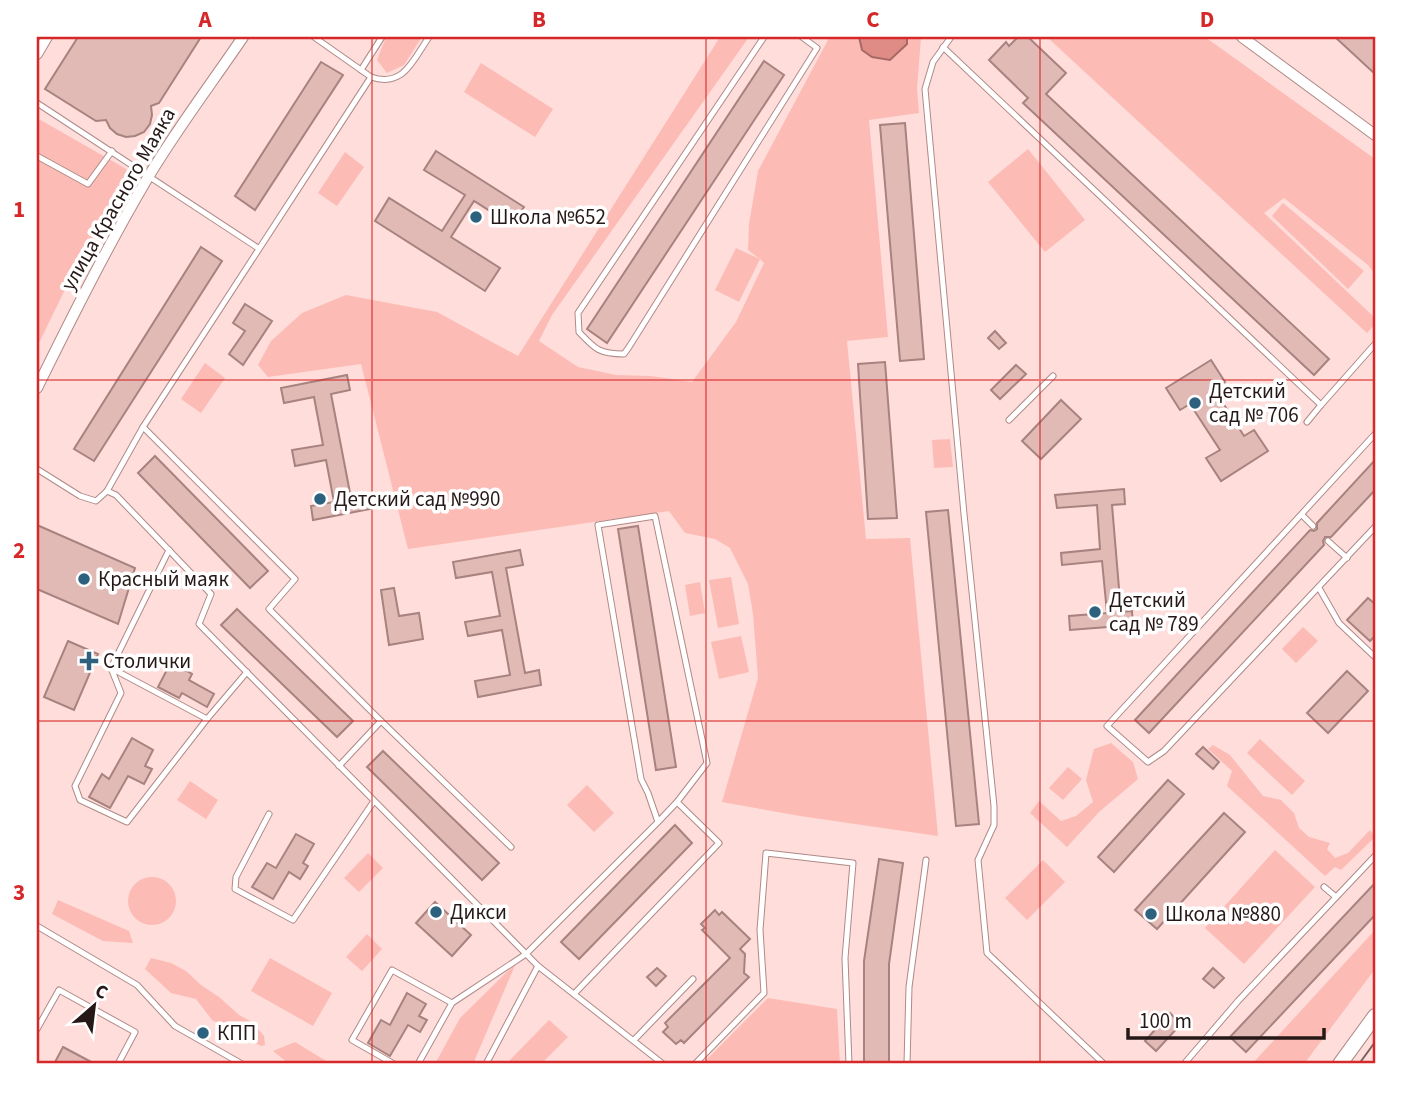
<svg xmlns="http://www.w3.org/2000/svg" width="1412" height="1101" viewBox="0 0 1412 1101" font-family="'Source Sans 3',sans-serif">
	<rect width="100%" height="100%" fill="#feddda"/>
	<g fill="#fdbbb5">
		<polygon points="386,37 422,37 404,65 387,73 377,60"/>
		<polygon points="720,37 749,37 552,315 539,341 578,367 616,375 651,376 692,382 736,322 764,263 760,259 739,302 715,290 736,248 760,259 748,250 749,224 758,171 828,40 825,37 921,37 917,89 919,113 869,120 888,337 847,341 866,539 910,538 938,836 800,816 722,802 758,678 753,614 748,584 730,548 715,539 685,533 669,511 408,549 361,364 268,377 258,365 271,341 302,313 346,295 437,312 518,356"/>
		<polygon points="1047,37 1205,37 1375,159 1375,274 1368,265 1284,198 1264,213 1375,318 1375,324 1367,333"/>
		<polygon points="481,63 553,109 535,137 464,92"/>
		<polygon points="37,118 142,178 124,185 74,271 37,347"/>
		<polygon points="1028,149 1085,220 1045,252 988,182"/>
		<polygon points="345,152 364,167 337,206 318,193"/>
		<polygon points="1283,203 1364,271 1348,289 1272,216"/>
		<polygon points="205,363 225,378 201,413 181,399"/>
		<polygon points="950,439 953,467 934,468 932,440"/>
		<polygon points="731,577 739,624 718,628 709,580"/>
		<polygon points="700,582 705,613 690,616 685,585"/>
		<polygon points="1303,627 1318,641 1296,663 1282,649"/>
		<polygon points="741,636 749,672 719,679 711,642"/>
		<polygon points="1260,739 1305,781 1292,795 1247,753"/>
		<polygon points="1111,743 1133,762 1138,779 1099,812 1067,847 1030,813 1039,801 1061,821 1076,816 1093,802 1086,780 1094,749"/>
		<polygon points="1213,745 1230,755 1263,796 1281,800 1294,813 1299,828 1309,837 1330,843 1327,849 1335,858 1348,853 1370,830 1375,837 1341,870 1335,867 1325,876 1227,786 1232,771 1208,749"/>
		<polygon points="1068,767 1082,779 1063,800 1049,788"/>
		<polygon points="190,781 218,800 206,819 177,800"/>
		<polygon points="587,785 614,813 594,832 567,805"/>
		<polygon points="1275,850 1315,887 1244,964 1205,928"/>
		<polygon points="368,853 383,868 359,892 344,878"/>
		<polygon points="1043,860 1065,882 1027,920 1005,898"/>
		<circle cx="152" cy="901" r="24"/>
		<polygon points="58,900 129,931 133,943 103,941 52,914"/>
		<polygon points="1375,930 1375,969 1304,1064 1252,1064"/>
		<polygon points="367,934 382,949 362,971 346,957"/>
		<polygon points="151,958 171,963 186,971 201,985 219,997 239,1015 252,1022 264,1036 265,1045 261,1046 212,1020 196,999 171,993 145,969"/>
		<polygon points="270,958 332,993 313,1026 251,991"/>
		<polygon points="516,963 473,1064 435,1064 460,1018"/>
		<polygon points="768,998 837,1009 840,1064 702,1064"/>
		<polygon points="549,1020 568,1037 541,1064 506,1064"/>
		<polygon points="295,1042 331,1064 289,1064 273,1051"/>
	</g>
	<polygon fill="#df8c86" stroke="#a86965" stroke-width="2" points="859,37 907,37 907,44 890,60 872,57 862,50"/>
	<g fill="#e1bab6" stroke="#a7827f" stroke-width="2">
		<polygon points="78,37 201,37 159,103 151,106 152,115 150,124 144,132 135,136 126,137 117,134 110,128 106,120 96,121 45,89"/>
		<polygon points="1018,37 1028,37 1066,73 1046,94 1329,359 1314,375 1023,103 1028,98 989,60 1006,42 1009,46"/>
		<polygon points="1335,37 1375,37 1375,74"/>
		<polygon points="764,61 784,75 607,343 587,329"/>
		<polygon points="321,62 343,75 255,210 235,196"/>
		<polygon points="905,123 924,359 900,361 880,125"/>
		<polygon points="436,151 524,207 512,225 474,201 451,237 500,268 485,291 375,221 389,198 442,231 465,195 424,170"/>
		<polygon points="201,247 222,261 94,461 74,449"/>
		<polygon points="245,304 272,321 243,365 229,354 245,331 233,323"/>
		<polygon points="995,331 1006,343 999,349 988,338"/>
		<polygon points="1211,360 1225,382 1214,389 1244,436 1254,430 1268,451 1221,481 1206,458 1220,450 1190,404 1180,410 1166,388"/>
		<polygon points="885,362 897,518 868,519 858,364"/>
		<polygon points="1016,365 1026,374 1000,399 991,390"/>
		<polygon points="347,375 350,390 331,394 351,498 367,495 370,509 313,520 311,506 334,502 326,460 295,466 292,450 323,445 314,397 284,403 281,388"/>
		<polygon points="1061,400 1081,419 1041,459 1022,441"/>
		<polygon points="155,456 268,571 250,588 138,473"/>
		<polygon points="1375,460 1375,490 1331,537 1325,537 1323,541 1324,545 1149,733 1135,720 1310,530 1314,531 1317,529 1317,523"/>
		<polygon points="1124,489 1125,504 1112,505 1121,612 1132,611 1133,625 1070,630 1069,616 1107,613 1102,561 1062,565 1061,553 1100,549 1097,505 1057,508 1055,495"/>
		<polygon points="948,510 979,824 956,826 926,512"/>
		<polygon points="37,525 135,568 118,624 37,589"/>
		<polygon points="638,526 676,767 656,770 618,529"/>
		<polygon points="520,550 523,565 506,568 525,673 539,670 541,685 478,697 475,681 510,675 502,630 468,636 465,622 500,616 492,572 456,578 453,562"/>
		<polygon points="394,588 399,616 419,613 423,639 389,645 381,590"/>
		<polygon points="1368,598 1375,604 1375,636 1370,641 1347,620"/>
		<polygon points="237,609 353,721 337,737 221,625"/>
		<polygon points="68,641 98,654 74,710 44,697"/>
		<polygon points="171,662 192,674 189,680 214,694 207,707 182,693 179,698 158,687"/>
		<polygon points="1347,671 1368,691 1328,733 1307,713"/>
		<polygon points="132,738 153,750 145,766 152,769 144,784 128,776 110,808 89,797 102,774 109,779"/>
		<polygon points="1203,747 1219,762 1213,769 1196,754"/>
		<polygon points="383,751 499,863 482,880 367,767"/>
		<polygon points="1168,780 1184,794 1114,872 1098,857"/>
		<polygon points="1224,813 1245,832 1157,929 1135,910"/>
		<polygon points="675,825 692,843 579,959 561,942"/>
		<polygon points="296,834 314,844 303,863 308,866 300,879 289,872 273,899 252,887 267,863 276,868"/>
		<polygon points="879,859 903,863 889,964 889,1064 864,1064 864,961"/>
		<polygon points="1375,883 1375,915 1246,1052 1230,1037"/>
		<polygon points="435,902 471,935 452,956 416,923"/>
		<polygon points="715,910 719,915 722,912 750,939 740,949 745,954 744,973 749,977 684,1043 681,1040 676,1044 663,1032 668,1027 665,1023 730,958 702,930 705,928 701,924"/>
		<polygon points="657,968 666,976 656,986 647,977"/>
		<polygon points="1213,968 1224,978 1214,988 1203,979"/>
		<polygon points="407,993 426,1004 419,1016 427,1020 420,1032 408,1025 390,1056 368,1043 381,1020 390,1025"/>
		<polygon points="1170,1013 1181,1024 1156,1051 1145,1041"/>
		<polygon points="63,1047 95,1064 54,1064"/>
	</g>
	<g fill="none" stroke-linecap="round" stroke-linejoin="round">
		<g stroke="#af8a87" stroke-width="7">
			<g id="service">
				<polyline points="314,37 371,77"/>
				<path d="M764,37L578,313L579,332C595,349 599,354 624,354L629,347L817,48L802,37"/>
				<polyline points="951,37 933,62 925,89 964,514 994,806 994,825 978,860 987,953 1104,1064"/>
				<polyline points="943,47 1321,405 1375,344"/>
				<polyline points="361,70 382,37"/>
				<polyline points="37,103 258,248"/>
				<polyline points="37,156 88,184 112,151"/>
				<polyline points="1009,420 1053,376"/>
				<polyline points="1307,422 1321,405"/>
				<polyline points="143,427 295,579 269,609 381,721 511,847"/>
				<polyline points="1375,434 1107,726 1148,762 1164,751 1375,527"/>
				<polyline points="37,469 80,496 96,501 107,491 116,495 211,594 199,624 538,966 663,1064"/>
				<path d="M107,491L143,427L371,77C404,88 413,60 429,37"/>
				<polyline points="1302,515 1313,526"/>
				<polyline points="1328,541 1347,558"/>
				<polyline points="169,550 111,668 207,719 247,672"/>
				<polyline points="1319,588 1339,623 1375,657"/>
				<polyline points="111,668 121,693 75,786 80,800 127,822 207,719"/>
				<polyline points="339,766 381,721"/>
				<polyline points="269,814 236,877 235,889 293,920 374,801"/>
				<polyline points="1324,887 1336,897"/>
				<polyline points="37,926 137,985 175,1026 242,1064"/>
				<polyline points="574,994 719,843 677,802"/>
				<polyline points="37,1029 59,990 135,1032 118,1064"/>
				<polyline points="634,1040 693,979"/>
				<polyline points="394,1064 352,1040 392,970 452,1003"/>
				<polyline points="418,1064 452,1003 526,954 658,822 677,802 707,763 655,516 598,525 641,779 648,793 658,822"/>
				<polyline points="486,1064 538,966"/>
				<polyline points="695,1064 764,993 760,930 766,853 853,863 845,958 849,1064"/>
				<polyline points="907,1064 909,987 926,860"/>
				<polyline points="1184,1064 1238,1001 1375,856"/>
			</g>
		</g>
		<g stroke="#af8a87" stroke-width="12">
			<g id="minor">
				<polyline points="1242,37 1375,135"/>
				<polyline points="37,54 47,37"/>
				<path d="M37,388C72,317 107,247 147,179C176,130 211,84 243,37"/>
			</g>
		</g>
		<g stroke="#af8a87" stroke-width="16">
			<polyline id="secondary" points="1340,1064 1375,1016"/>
		</g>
		<use href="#service" stroke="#fff" stroke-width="5"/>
		<use href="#minor" stroke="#fff" stroke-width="10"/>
		<use href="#secondary" stroke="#fff" stroke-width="14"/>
		<polyline stroke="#776260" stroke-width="2" points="1359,1064 1375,1042"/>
	</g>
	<path fill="none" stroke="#d62828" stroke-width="2" stroke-opacity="0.55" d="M372,37V1064M706,37V1064M1040,37V1064M37,380H1375M37,721H1375"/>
	<g fill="#2d617d" stroke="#fff" stroke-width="2.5">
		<circle cx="476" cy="217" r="7"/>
		<circle cx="1195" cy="403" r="7"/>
		<circle cx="320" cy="499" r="7"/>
		<circle cx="84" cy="579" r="7"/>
		<circle cx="1095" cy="612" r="7"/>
		<path d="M85.5 650.5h7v7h7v7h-7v7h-7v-7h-7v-7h7z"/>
		<circle cx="436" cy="912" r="7"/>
		<circle cx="1151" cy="914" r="7"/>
		<circle cx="203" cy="1033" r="7"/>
	</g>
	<g text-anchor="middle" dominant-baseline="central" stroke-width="7" stroke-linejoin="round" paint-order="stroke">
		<g font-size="21" fill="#261817" stroke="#fff">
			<text transform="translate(118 199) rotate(-60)">улица Красного Маяка</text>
		</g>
		<g font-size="21" fill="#261817" stroke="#fff" text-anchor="start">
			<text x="490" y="217">Школа №652</text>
			<text x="1209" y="391">Детский<tspan x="1209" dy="24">сад № 706</tspan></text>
			<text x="334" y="499">Детский сад №990</text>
			<text x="98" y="579">Красный маяк</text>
			<text x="1109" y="600">Детский<tspan x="1109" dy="24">сад № 789</tspan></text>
			<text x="103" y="661">Столички</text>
			<text x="450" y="912">Дикси</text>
			<text x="1165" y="914">Школа №880</text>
			<text x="217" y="1033">КПП</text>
		</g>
	</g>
	<rect width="1412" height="1101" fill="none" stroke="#ffffff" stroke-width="77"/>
	<g transform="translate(94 1006) rotate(28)" stroke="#ffffff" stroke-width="5" paint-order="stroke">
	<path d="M0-5L12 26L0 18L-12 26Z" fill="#261817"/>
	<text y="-10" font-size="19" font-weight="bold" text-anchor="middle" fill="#261817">С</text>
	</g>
	<path d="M1128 1028v10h196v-10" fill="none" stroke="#261817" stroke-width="3.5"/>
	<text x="1139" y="1028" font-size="21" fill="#261817" stroke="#ffffff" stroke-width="5" paint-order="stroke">100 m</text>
	<rect x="38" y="38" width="1336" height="1024" fill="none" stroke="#d62828" stroke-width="2.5"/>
	<g font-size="23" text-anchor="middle" font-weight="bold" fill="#d62828">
		<text x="205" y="27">A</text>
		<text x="539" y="27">B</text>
		<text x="873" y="27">C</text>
		<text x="1207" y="27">D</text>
		<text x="19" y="217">1</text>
		<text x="19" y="558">2</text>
		<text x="19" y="900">3</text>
	</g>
</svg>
